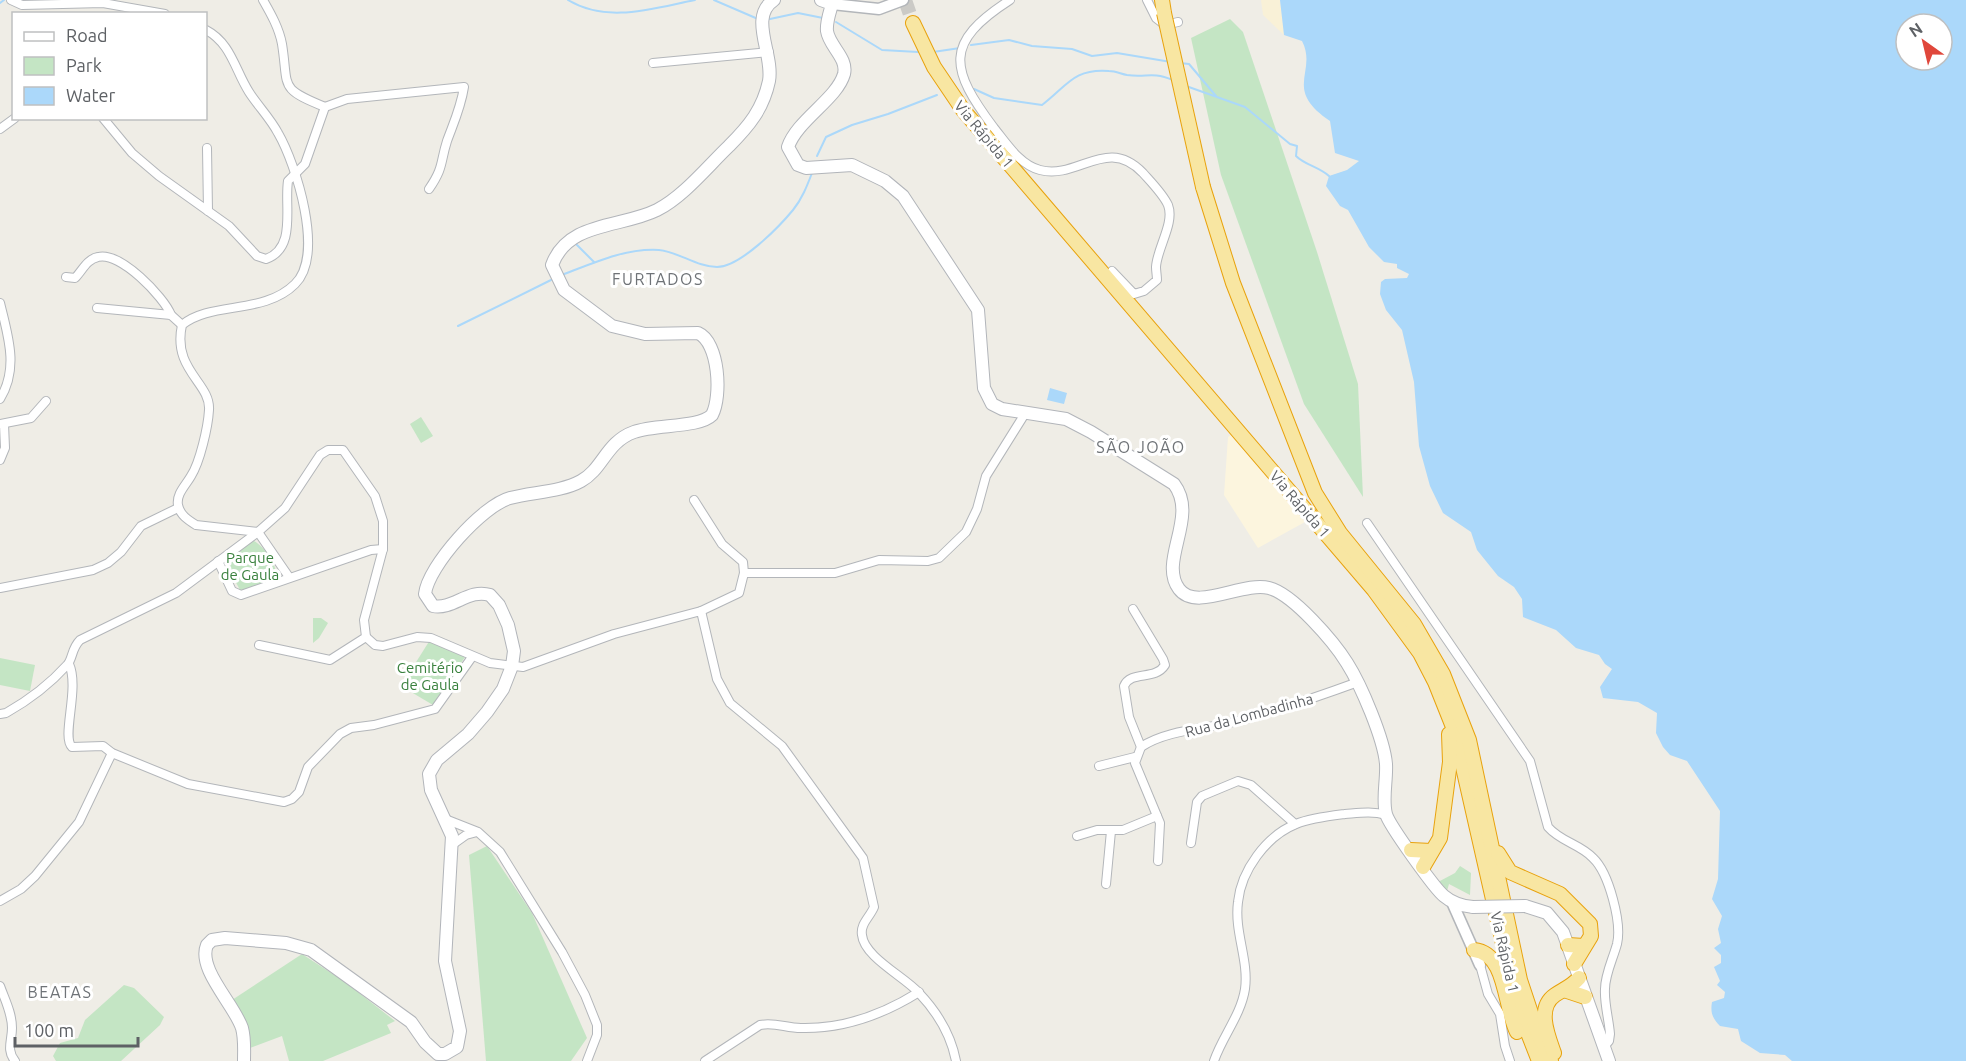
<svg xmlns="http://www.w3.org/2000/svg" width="1966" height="1061" viewBox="0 0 1966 1061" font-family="Ubuntu,sans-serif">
	<rect width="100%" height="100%" fill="#efede6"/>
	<polygon fill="#fcf5de" points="1231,435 1305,522 1258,548 1224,495 1228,437"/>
	<g fill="#c4e5c4">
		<polygon points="1230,19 1243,32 1317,252 1358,384 1363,497 1304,404 1221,175 1191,38"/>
		<polygon points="421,417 433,436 421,443 410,424"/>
		<path d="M252,540C262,544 275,561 276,573C270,583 251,589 240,590L225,562Z"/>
		<polygon points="313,618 321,618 328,623 319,638 313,643"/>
		<polygon points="430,640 465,657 433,705 401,686"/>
		<polygon points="0,658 35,665 30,691 0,685"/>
		<polygon points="487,846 532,913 587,1038 571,1061 486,1061 469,855"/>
		<polygon points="1460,866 1471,873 1470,895 1449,884 1447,891 1438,882 1455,873"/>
		<polygon points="302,954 345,982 395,1021 387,1025 391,1033 323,1061 289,1061 282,1036 250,1048 232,1000"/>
		<polygon points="124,985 134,988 164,1017 160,1025 121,1061 56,1061 53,1056 60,1043 78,1038 85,1020"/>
	</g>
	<polygon fill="#f9f1d7" points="1261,0 1280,0 1284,35 1263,15"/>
	<g fill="#abd8fa" fill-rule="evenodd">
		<path d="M1280,0H1966V1061H1792L1785,1055L1760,1053L1741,1041L1738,1029L1720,1026C1713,1019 1710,1013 1712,1002L1724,998L1725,992L1717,985L1720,981L1714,967L1721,963V955L1714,948L1721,943L1718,929L1722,916L1712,899L1718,879L1720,811L1687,761L1670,755L1663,747L1656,733L1657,713L1638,702L1603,698L1600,687L1612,669L1605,664L1599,655L1576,648L1556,630L1523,617L1522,599L1514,587L1498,576L1477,550L1471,532L1443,513L1430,486L1419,446L1414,382L1402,330L1386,310L1380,294L1381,282L1385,279L1407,278L1409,274L1397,268V264L1384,262L1369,247L1348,210L1340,206L1326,186L1329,176L1347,170L1359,161L1335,153L1330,121C1282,89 1318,72 1302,41L1284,35ZM1906,24H1942V60H1906Z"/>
		<polygon points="1050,388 1067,393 1064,404 1047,400"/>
	</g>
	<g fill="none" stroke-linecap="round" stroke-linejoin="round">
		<g stroke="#abd8fa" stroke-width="2">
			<path d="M568,0C607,24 654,8 695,0"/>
			<polyline points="714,0 758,19"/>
			<polyline points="0,3 4,0"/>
			<polyline points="770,19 798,13 823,18"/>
			<polyline points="836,22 882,50 918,52"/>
			<polyline points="971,45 1009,40 1032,46 1072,49 1092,56 1117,53 1171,62"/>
			<polyline points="933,52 960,48"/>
			<polyline points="1180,63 1189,64 1216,96"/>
			<path d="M1186,86L1245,107L1290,144L1297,146L1296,156C1305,165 1319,167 1329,176"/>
			<path d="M974,89L994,98L1042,105C1067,86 1074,68 1109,71C1116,71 1121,74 1127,75C1148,78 1150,71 1173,80"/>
			<polyline points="817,156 826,137 852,125 888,114 937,95"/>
			<polyline points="575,243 594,262"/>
			<path d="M562,275C593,263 625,248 659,250C679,252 697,267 717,267C740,267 779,227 793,210C802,199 807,186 812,173"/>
			<polyline points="458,326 551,280"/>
		</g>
		<polyline stroke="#cbcac6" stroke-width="14" stroke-dasharray="14 7" stroke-linecap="butt" points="905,0 913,23"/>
		<g stroke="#b3b6ba" stroke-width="10">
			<g id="minor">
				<polyline points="11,0 22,5 103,3 165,14"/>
				<path d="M263,0C271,14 279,28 282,44C289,88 278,88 325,107"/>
				<path d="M1010,0C943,43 950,69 994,128C1007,144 1020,165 1040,170C1078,180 1107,135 1143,173C1151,182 1163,194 1168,205C1175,223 1157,248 1156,267C1156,271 1157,276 1157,280L1144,291L1134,294L1112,271"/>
				<polyline points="1147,0 1156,18 1165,25 1178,22"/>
				<path d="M206,30C231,43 235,70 249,92C258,106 270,118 278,133C296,164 325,255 295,284C264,315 211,301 182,325C172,370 211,383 209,410C208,427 200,462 191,476C186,485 176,494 178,505C180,515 188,520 196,525L258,532L289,577"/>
				<polyline points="653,63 769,52"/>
				<path d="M103,118L132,153L159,176L229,226L257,256L266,259C297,248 284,206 288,181L305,164L325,107L347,99L464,87C461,107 454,122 447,141C440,163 444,167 429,189"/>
				<polyline points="0,129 15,118"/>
				<polyline points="207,148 208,211"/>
				<path d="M66,277L75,278C82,271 87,259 98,257C120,251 164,297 171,315"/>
				<path d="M0,303C8,336 19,368 0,399"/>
				<polyline points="97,308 171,315 182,325"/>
				<polyline points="0,424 31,418 46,401"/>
				<polyline points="0,460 5,448 4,424"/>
				<polyline points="694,500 722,544 743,562 744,573"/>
				<path d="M1367,523L1530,761L1548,827C1561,842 1580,844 1593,858C1609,873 1622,923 1617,944C1613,959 1605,974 1605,989C1604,1003 1609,1020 1610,1034L1609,1041L1603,1048"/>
				<polyline points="218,561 232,591 241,595 371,550 383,549"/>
				<polyline points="0,588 93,570 108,563 121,552 141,526 178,508"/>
				<path d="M1133,609L1163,659L1165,665C1155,681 1131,670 1124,686L1129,717L1141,747"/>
				<polyline points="701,611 739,593 744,573 835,573 879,560 928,561 939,558 966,532 977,509 986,476 1026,412"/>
				<path d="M366,637L375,645L383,646L417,637L431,638L490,663L523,667L614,634L701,611L717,679L730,703L782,746L863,858L874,907C870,917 860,924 862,935C864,957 905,977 919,993C937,1012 951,1035 956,1061"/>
				<path d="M69,664C80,688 61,737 72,747L103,746L112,753L188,784L284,802L292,799L299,792L308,767L340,734L351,728L374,725L435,709L472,657"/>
				<path d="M0,714L6,713C29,700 49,685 67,665C73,659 71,649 80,640L176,593L258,532L285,508L320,455L328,450H343L375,496L383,521V549L364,620L366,637L330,660L259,645"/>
				<polyline points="1099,766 1135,757"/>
				<polyline points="445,819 478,832 500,852 562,952 585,995 597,1025 597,1035 587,1061"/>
				<polyline points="1077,836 1097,830 1123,830 1157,816"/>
				<polyline points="1191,843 1197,802 1202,796 1238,781 1251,785 1295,824"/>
				<polyline points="452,845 466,835 477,832"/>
				<path d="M1158,861L1160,823L1135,763L1141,747C1166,730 1205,729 1234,722C1276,711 1317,697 1358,682"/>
				<polyline points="1106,884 1111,831"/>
				<polyline points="0,901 21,889 35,876 79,822 112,753"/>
				<polyline points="1480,965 1488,994 1500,1014 1505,1046 1510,1061"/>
				<path d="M0,986C5,1000 12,1013 12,1028C12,1041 6,1050 15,1061"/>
				<path d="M705,1061L760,1025C775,1022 786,1028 801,1028C843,1029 884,1014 919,992"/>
				<path d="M1214,1061C1222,1037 1241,1015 1245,989C1249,960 1234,932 1238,902C1241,871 1266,836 1296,824C1311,818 1329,816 1345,814C1359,813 1372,811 1386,815"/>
			</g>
		</g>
		<g stroke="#b3b6ba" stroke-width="13">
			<g id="tertiary">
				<polyline points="832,4 879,9 903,0"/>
				<polyline points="1452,902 1480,965"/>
			</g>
		</g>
		<g stroke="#b2b5ba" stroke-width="14">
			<g id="secondary">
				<path d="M821,0L832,4C830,12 826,22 827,31C829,46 848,58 844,74C837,99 797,120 788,147L798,165L806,168L852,165L885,181L903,196L978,310L984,388L992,404L1002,409L1066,419L1091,432L1174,484C1199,517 1158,561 1179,589C1196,612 1243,581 1269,588C1293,594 1334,642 1347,663C1361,685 1384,739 1386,764C1387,780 1382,799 1386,814C1389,825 1435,889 1444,896C1452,903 1462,906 1473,907"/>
				<polyline points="1525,906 1547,913 1563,932 1609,1061"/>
				<path d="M244,1061C244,1050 245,1039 242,1028C234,1004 197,969 207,945L212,940L225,938L286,943L311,950L411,1022L425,1042L438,1054H445L457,1047L460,1031L445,961L452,836L431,790L429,774L437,760L468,734L487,712L503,689L512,666L514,651L508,625L499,605L490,595C469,588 453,610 433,606L425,594C428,566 483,505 510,498C533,492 561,492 581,481C603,469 606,442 634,432C655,424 699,428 712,415C722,396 719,342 698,333L645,334L612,326L564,290L552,265C568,221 621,228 657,210C684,196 707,167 729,146C749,126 763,109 769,81C774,54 748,17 774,0"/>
			</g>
		</g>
		<g stroke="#e8a20d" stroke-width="16">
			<g id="trunk">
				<polyline points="1162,0 1164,13"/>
				<polyline points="913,23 934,67 963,110 1374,590 1420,653 1435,682 1455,732 1517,1005 1539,1061"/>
				<polyline points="1203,187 1233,283 1315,493 1340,533 1414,624 1443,674 1469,740 1520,980 1537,1031 1551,1061"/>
				<polyline points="1411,850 1431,851"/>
				<polyline points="1498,853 1510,872 1560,894 1590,924 1591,936 1574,964"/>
				<polyline points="1423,867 1440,838 1450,762 1449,734"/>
				<polyline points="1568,945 1584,946"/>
				<path d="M1474,950C1507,953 1504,1007 1517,1032"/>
				<polyline points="1564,990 1585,997"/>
				<path d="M1554,1053C1548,1036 1536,1008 1555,995C1564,989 1572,986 1579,978"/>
			</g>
		</g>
		<use href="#minor" stroke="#fff" stroke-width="8"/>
		<use href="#tertiary" stroke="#fff" stroke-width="10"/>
		<use href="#secondary" stroke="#fff" stroke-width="12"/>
		<use href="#trunk" stroke="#f8e6a2" stroke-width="14"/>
		<g stroke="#b2b5ba" stroke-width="14" stroke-linecap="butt">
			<polyline id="secondary-bridge" points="1473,907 1525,906"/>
		</g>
		<g stroke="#e8a20d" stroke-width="16" stroke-linecap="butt">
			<polyline id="trunk-bridge" points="1164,13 1203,187"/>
		</g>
		<use href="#secondary-bridge" stroke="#fff" stroke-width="12"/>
		<use href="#trunk-bridge" stroke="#f8e6a2" stroke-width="14"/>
	</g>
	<g text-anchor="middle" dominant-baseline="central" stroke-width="6" stroke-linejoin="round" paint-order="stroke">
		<g font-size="15" fill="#5e6165" stroke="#fff">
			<text transform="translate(984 134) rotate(50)">Via Rápida 1</text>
			<text transform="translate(1300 504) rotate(49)">Via Rápida 1</text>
			<text transform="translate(1249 715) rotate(-15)">Rua da Lombadinha</text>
			<text transform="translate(1505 952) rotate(77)">Via Rápida 1</text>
		</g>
		<g font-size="15" fill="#39813d" stroke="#fff">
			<text x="250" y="557">Parque<tspan x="250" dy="17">de Gaula</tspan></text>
			<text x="430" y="667">Cemitério<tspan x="430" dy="17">de Gaula</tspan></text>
		</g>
		<g font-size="16" letter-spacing="1.5" fill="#6f7377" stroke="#fff">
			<text x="658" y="279">FURTADOS</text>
			<text x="1141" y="447">SÃO JOÃO</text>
			<text x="60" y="992">BEATAS</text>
		</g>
	</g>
	<rect x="12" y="12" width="195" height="108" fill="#ffffff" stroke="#bfc0c1" stroke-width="1.5"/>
	<rect x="24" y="32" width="30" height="9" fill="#ffffff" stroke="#bfc0c1" stroke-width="1.5"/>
	<text x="66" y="42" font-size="18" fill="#5e6165">Road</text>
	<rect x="24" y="57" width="30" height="18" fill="#c4e5c4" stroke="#bfc0c1" stroke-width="1.5"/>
	<text x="66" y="72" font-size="18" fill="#5e6165">Park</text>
	<rect x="24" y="87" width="30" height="18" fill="#abd8fa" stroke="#bfc0c1" stroke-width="1.5"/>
	<text x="66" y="102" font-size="18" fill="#5e6165">Water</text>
	<g transform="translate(1924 42) rotate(326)"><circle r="28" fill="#ffffff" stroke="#bfc0c1" stroke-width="1.5"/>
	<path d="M0-4.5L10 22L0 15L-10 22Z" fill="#e0473b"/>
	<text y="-9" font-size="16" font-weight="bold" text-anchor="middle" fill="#5e6165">N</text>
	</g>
	<path d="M15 1037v9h123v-9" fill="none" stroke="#5e6165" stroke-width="3"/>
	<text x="24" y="1037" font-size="18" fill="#5e6165" stroke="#ffffff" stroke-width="4.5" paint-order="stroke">100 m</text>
</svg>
